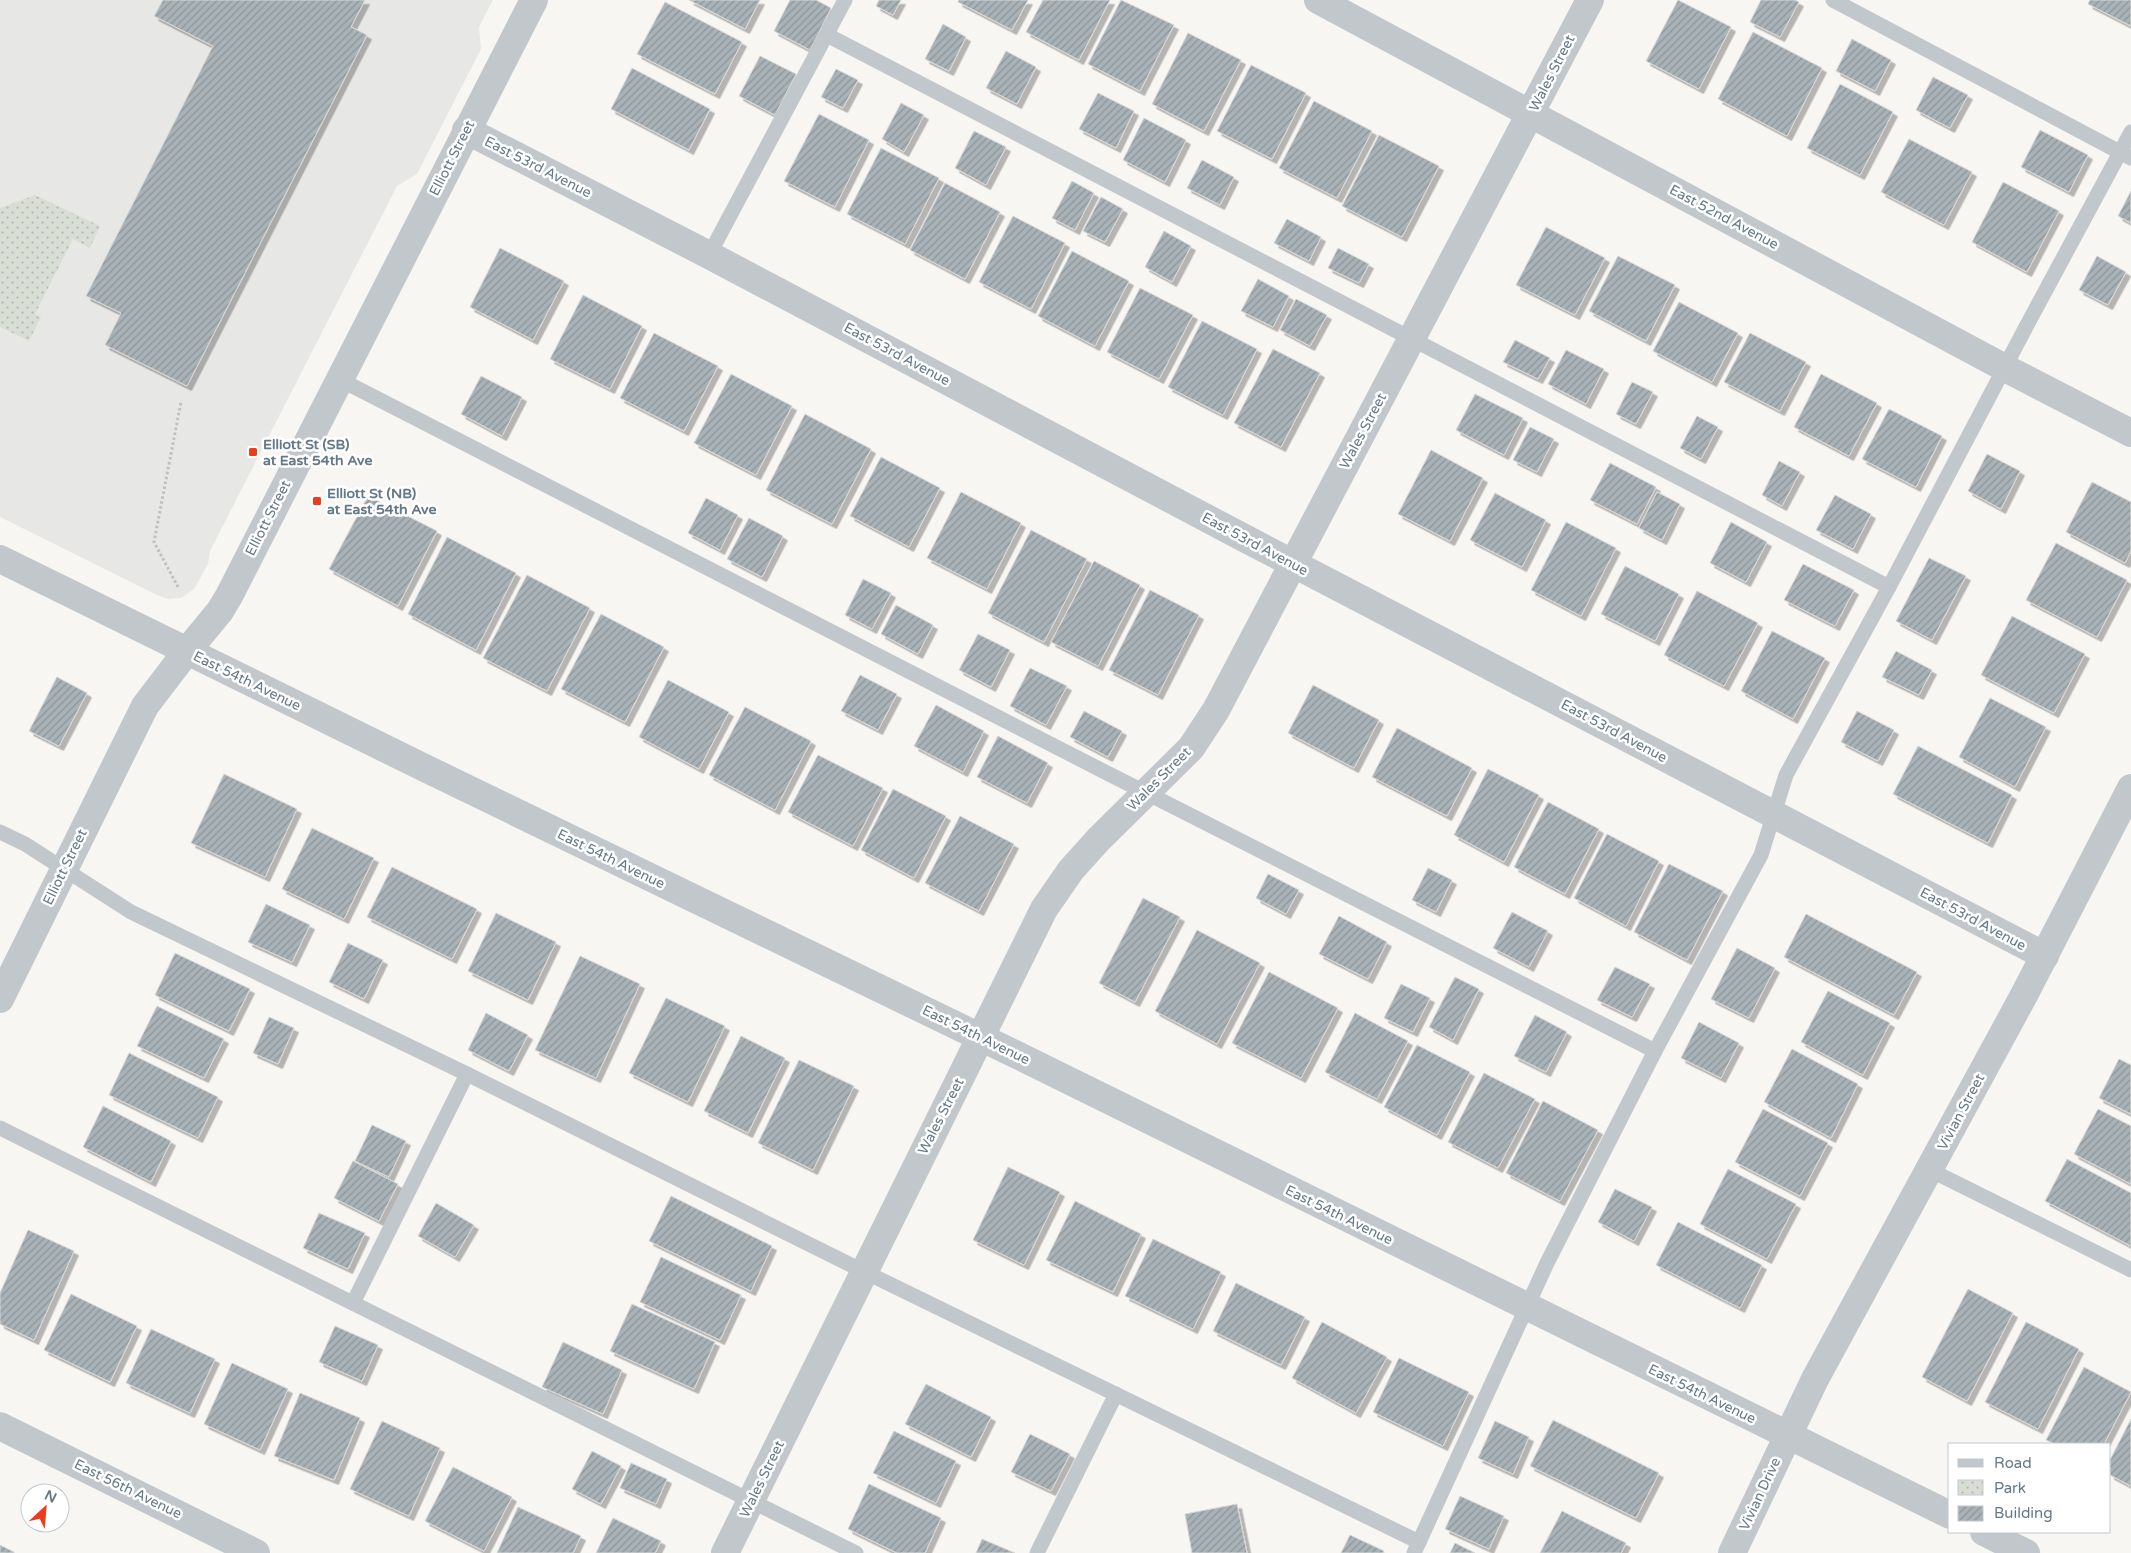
<svg xmlns="http://www.w3.org/2000/svg" width="2131" height="1553" viewBox="0 0 2131 1553" font-family="'Varela Round',sans-serif">
	<defs>
		<pattern id="park-dots" width="8" height="8" patternUnits="userSpaceOnUse" patternTransform="scale(1.25)"><rect width="8" height="8" fill="#d8ded4"/><path d="M2 2h.1M6 6h.1" fill="none" stroke="#b3b9b2" stroke-width="1.8" stroke-linecap="round"/></pattern>
		<pattern id="building-hatch" width="6" height="6" patternUnits="userSpaceOnUse" patternTransform="scale(1.25)"><rect width="6" height="6" fill="#a8b2b7"/><path d="M-1 1l2-2M0 6l6-6M5 7l2-2" fill="none" stroke="#8c969a"/></pattern>
		<filter id="shadow"><feDropShadow dx="4.5" dy="4.5" stdDeviation="0" flood-color="#0004"/></filter>
	</defs>
	<rect width="100%" height="100%" fill="#f7f6f3"/>
	<polygon fill="#e7e8e6" points="0,0 493,0 479,27 481,49 417,174 397,186 210,551 208,564 194,589 181,598 167,599 157,595 0,517"/>
	<polygon fill="url(#park-dots)" points="35,195 100,226 90,248 73,239 35,314 41,317 29,341 0,327 0,208"/>
	<g fill="url(#building-hatch)" stroke="#d8d8d5" filter="url(#shadow)">
		<polygon points="163,0 365,0 351,27 367,35 187,386 105,345 121,313 86,296 213,46 154,16"/>
		<polygon points="689,0 760,0 745,29"/>
		<polygon points="790,0 816,0 831,8 810,50 774,31"/>
		<polygon points="879,0 901,0 893,15 876,6"/>
		<polygon points="959,0 1028,0 1012,30 958,2"/>
		<polygon points="1043,0 1110,0 1079,60 1026,32"/>
		<polygon points="1121,0 1174,25 1140,91 1088,64"/>
		<polygon points="1678,0 1731,27 1699,89 1646,61"/>
		<polygon points="1761,0 1795,0 1799,2 1780,37 1750,22"/>
		<polygon points="2090,0 2131,0 2131,26 2088,4"/>
		<polygon points="665,2 742,42 715,94 637,54"/>
		<polygon points="943,24 966,37 949,71 925,59"/>
		<polygon points="1753,32 1822,68 1787,136 1718,99"/>
		<polygon points="1188,33 1241,60 1204,131 1152,104"/>
		<polygon points="1852,39 1891,60 1875,91 1836,71"/>
		<polygon points="1006,51 1036,67 1017,104 986,88"/>
		<polygon points="760,56 796,74 775,115 739,96"/>
		<polygon points="1251,65 1306,93 1272,159 1217,131"/>
		<polygon points="632,68 710,109 689,150 611,109"/>
		<polygon points="836,69 858,80 843,108 821,97"/>
		<polygon points="1933,77 1968,95 1950,128 1916,110"/>
		<polygon points="1840,84 1893,112 1860,175 1807,148"/>
		<polygon points="1098,93 1134,111 1116,148 1079,129"/>
		<polygon points="1314,101 1372,131 1337,198 1279,168"/>
		<polygon points="901,103 924,115 904,152 882,139"/>
		<polygon points="819,114 869,140 835,207 784,181"/>
		<polygon points="1144,118 1186,140 1165,182 1123,160"/>
		<polygon points="2040,130 2088,155 2069,192 2021,167"/>
		<polygon points="974,131 1006,147 986,185 955,168"/>
		<polygon points="1379,135 1439,166 1402,237 1342,206"/>
		<polygon points="1909,139 1972,172 1944,225 1881,192"/>
		<polygon points="881,148 939,178 905,244 847,214"/>
		<polygon points="1202,160 1234,177 1220,205 1187,188"/>
		<polygon points="1072,181 1094,193 1075,230 1052,218"/>
		<polygon points="2003,182 2059,211 2027,272 1972,242"/>
		<polygon points="945,183 1000,212 965,279 910,250"/>
		<polygon points="2131,191 2131,223 2118,216"/>
		<polygon points="1101,197 1123,209 1105,242 1083,231"/>
		<polygon points="1013,216 1065,243 1031,309 979,282"/>
		<polygon points="1287,219 1321,237 1309,261 1274,243"/>
		<polygon points="1546,227 1605,258 1575,315 1516,285"/>
		<polygon points="1164,231 1191,246 1172,282 1145,267"/>
		<polygon points="500,248 564,281 533,340 470,307"/>
		<polygon points="1338,248 1369,264 1359,283 1328,268"/>
		<polygon points="1072,251 1129,281 1095,346 1038,316"/>
		<polygon points="1618,256 1675,285 1646,341 1589,311"/>
		<polygon points="2097,256 2126,272 2108,305 2079,290"/>
		<polygon points="1258,279 1289,296 1273,327 1241,311"/>
		<polygon points="1140,288 1193,315 1159,379 1107,352"/>
		<polygon points="583,295 642,326 610,389 550,359"/>
		<polygon points="1296,299 1327,315 1310,346 1280,330"/>
		<polygon points="1679,302 1738,333 1712,382 1653,351"/>
		<polygon points="1202,321 1257,349 1223,415 1168,387"/>
		<polygon points="654,333 718,366 684,431 620,398"/>
		<polygon points="1750,333 1806,362 1780,411 1724,382"/>
		<polygon points="1515,340 1550,358 1538,379 1503,362"/>
		<polygon points="1273,349 1320,373 1281,447 1234,423"/>
		<polygon points="1566,350 1604,369 1586,404 1548,384"/>
		<polygon points="731,374 792,406 756,475 694,443"/>
		<polygon points="1821,374 1877,403 1849,456 1794,427"/>
		<polygon points="481,376 522,397 502,436 461,414"/>
		<polygon points="1632,382 1653,392 1636,424 1616,414"/>
		<polygon points="1475,394 1523,418 1504,455 1456,430"/>
		<polygon points="1889,409 1942,436 1916,487 1862,459"/>
		<polygon points="805,414 871,449 832,524 766,490"/>
		<polygon points="1697,416 1718,427 1701,459 1680,448"/>
		<polygon points="1530,427 1554,439 1537,472 1513,460"/>
		<polygon points="1431,450 1483,478 1450,541 1398,514"/>
		<polygon points="1987,454 2020,471 2001,509 1968,491"/>
		<polygon points="881,457 940,488 909,547 850,516"/>
		<polygon points="1779,461 1800,472 1782,506 1762,495"/>
		<polygon points="1610,463 1656,487 1637,524 1590,500"/>
		<polygon points="2092,482 2131,502 2131,551 2125,563 2066,532"/>
		<polygon points="961,492 1021,523 987,589 927,558"/>
		<polygon points="1657,492 1680,504 1662,540 1639,528"/>
		<polygon points="1495,493 1546,520 1522,567 1470,540"/>
		<polygon points="1835,495 1871,514 1853,549 1816,530"/>
		<polygon points="368,496 437,531 398,606 329,569"/>
		<polygon points="706,498 738,515 720,550 688,533"/>
		<polygon points="749,518 783,536 762,577 727,559"/>
		<polygon points="1566,522 1616,548 1581,616 1531,590"/>
		<polygon points="1731,522 1767,542 1746,582 1710,563"/>
		<polygon points="1031,530 1087,559 1044,642 988,613"/>
		<polygon points="447,537 516,573 476,650 408,614"/>
		<polygon points="2056,543 2127,580 2097,637 2026,600"/>
		<polygon points="1929,558 1966,576 1932,640 1896,621"/>
		<polygon points="1094,561 1140,585 1098,666 1051,642"/>
		<polygon points="1803,564 1854,590 1835,626 1784,600"/>
		<polygon points="1625,566 1679,594 1655,641 1601,614"/>
		<polygon points="527,575 590,608 547,691 483,658"/>
		<polygon points="863,579 891,593 872,629 845,615"/>
		<polygon points="1150,590 1199,615 1158,695 1109,670"/>
		<polygon points="1697,591 1758,623 1724,686 1664,655"/>
		<polygon points="896,605 933,625 918,654 881,634"/>
		<polygon points="601,614 664,647 625,722 561,689"/>
		<polygon points="2012,616 2085,654 2054,713 1981,675"/>
		<polygon points="1772,631 1825,658 1793,719 1741,691"/>
		<polygon points="978,634 1010,650 991,687 959,670"/>
		<polygon points="1896,651 1932,670 1919,695 1882,677"/>
		<polygon points="1030,668 1067,686 1046,725 1010,706"/>
		<polygon points="860,675 897,694 878,730 841,711"/>
		<polygon points="57,677 87,693 59,746 29,731"/>
		<polygon points="668,680 729,712 699,769 639,737"/>
		<polygon points="1313,685 1379,720 1354,768 1288,733"/>
		<polygon points="1990,698 2046,727 2015,787 1959,757"/>
		<polygon points="936,705 984,731 963,772 914,746"/>
		<polygon points="745,707 811,741 775,810 709,775"/>
		<polygon points="1084,711 1122,731 1108,757 1070,737"/>
		<polygon points="1857,711 1894,730 1878,761 1841,742"/>
		<polygon points="1397,728 1472,768 1447,816 1372,777"/>
		<polygon points="998,736 1048,763 1027,803 977,777"/>
		<polygon points="1918,746 2012,795 1988,843 1893,794"/>
		<polygon points="818,755 883,788 853,846 788,812"/>
		<polygon points="1488,769 1539,795 1504,862 1454,835"/>
		<polygon points="224,774 297,809 265,877 191,843"/>
		<polygon points="893,789 946,816 914,878 861,850"/>
		<polygon points="1548,802 1599,829 1565,894 1514,867"/>
		<polygon points="960,816 1014,844 979,911 925,883"/>
		<polygon points="312,828 374,858 344,919 282,889"/>
		<polygon points="1607,834 1659,861 1626,926 1574,898"/>
		<polygon points="1669,864 1723,891 1687,960 1634,932"/>
		<polygon points="392,867 477,909 452,959 367,917"/>
		<polygon points="1428,868 1452,880 1436,912 1412,900"/>
		<polygon points="1268,874 1299,890 1286,914 1256,898"/>
		<polygon points="1143,898 1180,917 1135,1002 1099,983"/>
		<polygon points="266,904 310,925 292,962 248,942"/>
		<polygon points="1512,912 1548,931 1529,967 1493,948"/>
		<polygon points="496,913 556,942 528,1000 468,971"/>
		<polygon points="1806,914 1917,972 1894,1015 1784,957"/>
		<polygon points="1339,916 1387,942 1368,979 1319,954"/>
		<polygon points="1197,930 1260,963 1217,1044 1155,1011"/>
		<polygon points="348,943 383,960 364,999 329,982"/>
		<polygon points="1737,948 1775,968 1749,1018 1711,999"/>
		<polygon points="175,953 250,989 229,1031 155,995"/>
		<polygon points="580,956 640,984 596,1078 535,1050"/>
		<polygon points="1615,967 1650,984 1632,1017 1597,1000"/>
		<polygon points="1269,972 1338,1008 1301,1078 1232,1043"/>
		<polygon points="1455,977 1479,989 1453,1040 1429,1027"/>
		<polygon points="1401,984 1430,998 1413,1032 1384,1018"/>
		<polygon points="1828,991 1890,1023 1863,1075 1801,1042"/>
		<polygon points="666,998 725,1026 688,1102 629,1073"/>
		<polygon points="157,1006 224,1039 204,1078 137,1046"/>
		<polygon points="486,1013 528,1035 509,1071 468,1050"/>
		<polygon points="1355,1013 1408,1041 1377,1099 1325,1072"/>
		<polygon points="1535,1015 1567,1032 1546,1072 1514,1056"/>
		<polygon points="269,1017 294,1028 278,1064 253,1053"/>
		<polygon points="1699,1022 1739,1043 1721,1078 1681,1058"/>
		<polygon points="741,1036 785,1058 748,1133 704,1111"/>
		<polygon points="1417,1045 1470,1072 1437,1135 1384,1107"/>
		<polygon points="1792,1049 1858,1084 1831,1138 1764,1102"/>
		<polygon points="129,1053 218,1097 198,1138 109,1095"/>
		<polygon points="2119,1059 2131,1065 2131,1114 2099,1098"/>
		<polygon points="799,1060 854,1086 813,1170 758,1143"/>
		<polygon points="1484,1073 1535,1099 1498,1168 1448,1142"/>
		<polygon points="1543,1101 1598,1130 1560,1201 1506,1173"/>
		<polygon points="103,1106 171,1141 151,1182 83,1147"/>
		<polygon points="1763,1109 1828,1143 1800,1196 1735,1162"/>
		<polygon points="2098,1109 2131,1126 2131,1184 2074,1154"/>
		<polygon points="372,1125 406,1141 389,1177 355,1161"/>
		<polygon points="2067,1159 2131,1193 2131,1246 2045,1201"/>
		<polygon points="353,1161 398,1184 379,1221 334,1198"/>
		<polygon points="1008,1167 1060,1192 1024,1265 973,1240"/>
		<polygon points="1728,1169 1796,1204 1767,1259 1700,1224"/>
		<polygon points="1615,1189 1652,1207 1634,1241 1598,1222"/>
		<polygon points="671,1196 772,1246 751,1291 649,1241"/>
		<polygon points="1075,1201 1141,1234 1113,1292 1046,1260"/>
		<polygon points="436,1203 474,1225 455,1257 418,1236"/>
		<polygon points="319,1213 365,1233 348,1269 303,1248"/>
		<polygon points="1678,1222 1762,1265 1740,1308 1656,1265"/>
		<polygon points="28,1230 74,1251 34,1340 0,1324 0,1293"/>
		<polygon points="1153,1239 1221,1272 1193,1329 1125,1296"/>
		<polygon points="661,1257 741,1295 720,1340 640,1302"/>
		<polygon points="1236,1283 1305,1317 1281,1365 1213,1331"/>
		<polygon points="1968,1289 2013,1313 1967,1401 1922,1377"/>
		<polygon points="71,1294 137,1326 110,1382 44,1350"/>
		<polygon points="632,1304 715,1342 694,1389 610,1351"/>
		<polygon points="1322,1322 1387,1357 1356,1413 1292,1378"/>
		<polygon points="2026,1322 2079,1349 2038,1429 1985,1402"/>
		<polygon points="335,1326 378,1345 362,1381 319,1362"/>
		<polygon points="151,1329 215,1359 190,1413 126,1383"/>
		<polygon points="563,1342 622,1370 603,1414 542,1387"/>
		<polygon points="1399,1358 1469,1392 1443,1446 1373,1412"/>
		<polygon points="232,1363 288,1389 260,1450 204,1424"/>
		<polygon points="2084,1367 2131,1392 2104,1444 2055,1444 2046,1440"/>
		<polygon points="926,1384 991,1417 971,1457 905,1424"/>
		<polygon points="300,1393 360,1418 334,1480 274,1456"/>
		<polygon points="2131,1419 2131,1486 2110,1475 2110,1460"/>
		<polygon points="1553,1420 1659,1473 1636,1518 1530,1466"/>
		<polygon points="382,1421 440,1448 409,1516 350,1489"/>
		<polygon points="1495,1421 1529,1437 1513,1474 1478,1458"/>
		<polygon points="894,1431 956,1461 936,1503 873,1473"/>
		<polygon points="1030,1434 1070,1454 1051,1491 1011,1472"/>
		<polygon points="592,1451 621,1466 601,1504 572,1489"/>
		<polygon points="631,1463 667,1479 656,1504 620,1488"/>
		<polygon points="453,1467 512,1497 484,1551 425,1521"/>
		<polygon points="869,1484 941,1518 925,1553 897,1553 848,1529"/>
		<polygon points="1460,1496 1504,1516 1489,1549 1445,1529"/>
		<polygon points="1237,1504 1247,1553 1192,1553 1185,1514"/>
		<polygon points="518,1507 581,1536 573,1553 497,1553"/>
		<polygon points="1562,1511 1626,1543 1621,1553 1540,1553"/>
		<polygon points="613,1518 661,1541 655,1553 596,1553"/>
		<polygon points="1350,1535 1384,1551 1383,1553 1341,1553"/>
		<polygon points="982,1539 1015,1553 976,1553"/>
		<polygon points="1455,1543 1475,1553 1450,1553"/>
		<polygon points="0,1545 14,1552 14,1553 0,1553"/>
	</g>
	<g fill="none" stroke-linecap="round" stroke-linejoin="round">
		<polyline stroke="#bdc0c2" stroke-width="3" stroke-dasharray="2.5 2.5" stroke-linecap="butt" points="178,587 154,542 181,402"/>
		<g stroke="#c1c7ca" stroke-width="15">
			<polyline points="1833,0 2131,158"/>
			<polyline points="827,35 1889,587"/>
			<polyline points="709,255 845,0"/>
			<polyline points="339,379 1107,773 1655,1051"/>
			<polyline points="0,832 25,844 131,912 467,1074 863,1271 1419,1542"/>
			<polyline points="0,1128 856,1553"/>
			<polyline points="1930,1170 2131,1270"/>
			<polyline points="353,1303 467,1074"/>
			<polyline points="1037,1553 1116,1394"/>
			<polyline points="1414,1553 1547,1263 1655,1051 1761,855 1786,775 1889,587 2027,325 2131,132"/>
		</g>
		<g stroke="#c1c7ca" stroke-width="28">
			<polyline points="1318,0 2005,368 2131,433"/>
			<polyline points="466,130 709,255 1248,540 2045,956"/>
			<polyline points="0,1426 256,1553"/>
			<polyline points="725,1553 1044,909 1071,870 1098,840 1191,748 1216,710 1590,0"/>
			<polyline points="1732,1553 1815,1379 2023,997 2131,788"/>
		</g>
		<g stroke="#c1c7ca" stroke-width="28">
			<polyline points="0,559 433,772 1017,1055 1950,1515"/>
			<polyline points="0,999 145,706 187,651 220,611 229,596 534,0"/>
			<polyline points="1984,1532 2026,1553"/>
		</g>
	</g>
	<g fill="#ec3b1d" stroke="#fff" stroke-width="2">
		<rect x="248" y="447" width="10" height="10" rx="2.5"/>
		<rect x="312" y="496" width="10" height="10" rx="2.5"/>
	</g>
	<g text-anchor="middle" dominant-baseline="central" stroke-width="5" stroke-linejoin="round" paint-order="stroke">
		<g font-size="14" fill="#647986" stroke="#fff">
			<text transform="translate(1552 73) rotate(-63)">Wales Street</text>
			<text transform="translate(452 158) rotate(-63)">Elliott Street</text>
			<text transform="translate(538 167) rotate(27)">East 53rd Avenue</text>
			<text transform="translate(1724 217) rotate(28)">East 52nd Avenue</text>
			<text transform="translate(897 354) rotate(28)">East 53rd Avenue</text>
			<text transform="translate(1363 431) rotate(-62)">Wales Street</text>
			<text transform="translate(268 518) rotate(-63)">Elliott Street</text>
			<text transform="translate(1255 544) rotate(28)">East 53rd Avenue</text>
			<text transform="translate(247 681) rotate(26)">East 54th Avenue</text>
			<text transform="translate(1614 731) rotate(28)">East 53rd Avenue</text>
			<text transform="translate(1159 779) rotate(-45)">Wales Street</text>
			<text transform="translate(611 859) rotate(26)">East 54th Avenue</text>
			<text transform="translate(65 867) rotate(-64)">Elliott Street</text>
			<text transform="translate(1973 919) rotate(28)">East 53rd Avenue</text>
			<text transform="translate(976 1035) rotate(26)">East 54th Avenue</text>
			<text transform="translate(1961 1112) rotate(-62)">Vivian Street</text>
			<text transform="translate(941 1116) rotate(-63)">Wales Street</text>
			<text transform="translate(1339 1215) rotate(26)">East 54th Avenue</text>
			<text transform="translate(1702 1394) rotate(26)">East 54th Avenue</text>
			<text transform="translate(762 1479) rotate(-64)">Wales Street</text>
			<text transform="translate(128 1489) rotate(26)">East 56th Avenue</text>
			<text transform="translate(1760 1494) rotate(-65)">Vivian Drive</text>
		</g>
		<g font-size="14" font-weight="bold" fill="#647986" stroke="#fff" text-anchor="start">
			<text x="263" y="444">Elliott St (SB)<tspan x="263" dy="16">at East 54th Ave</tspan></text>
			<text x="327" y="493">Elliott St (NB)<tspan x="327" dy="16">at East 54th Ave</tspan></text>
		</g>
	</g>
	<rect x="1948" y="1443" width="162" height="90" fill="#ffffff" stroke="#c1c9cf"/>
	<rect x="1958" y="1459" width="25" height="8" fill="#c1c7ca" stroke="#c1c9cf"/>
	<text x="1994" y="1468" font-size="15" fill="#647986">Road</text>
	<rect x="1958" y="1480" width="25" height="15" fill="url(#park-dots)" stroke="#c1c9cf"/>
	<text x="1994" y="1493" font-size="15" fill="#647986">Park</text>
	<rect x="1958" y="1506" width="25" height="15" fill="url(#building-hatch)" stroke="#c1c9cf"/>
	<text x="1994" y="1518" font-size="15" fill="#647986">Building</text>
	<g transform="translate(45 1508) rotate(26)"><circle r="24" fill="#ffffff" stroke="#c1c9cf"/>
	<path d="M0-4L9 19L0 12L-9 19Z" fill="#ec3b1d"/>
	<text y="-8" font-size="14" font-weight="bold" text-anchor="middle" fill="#647986">N</text>
	</g>
</svg>
